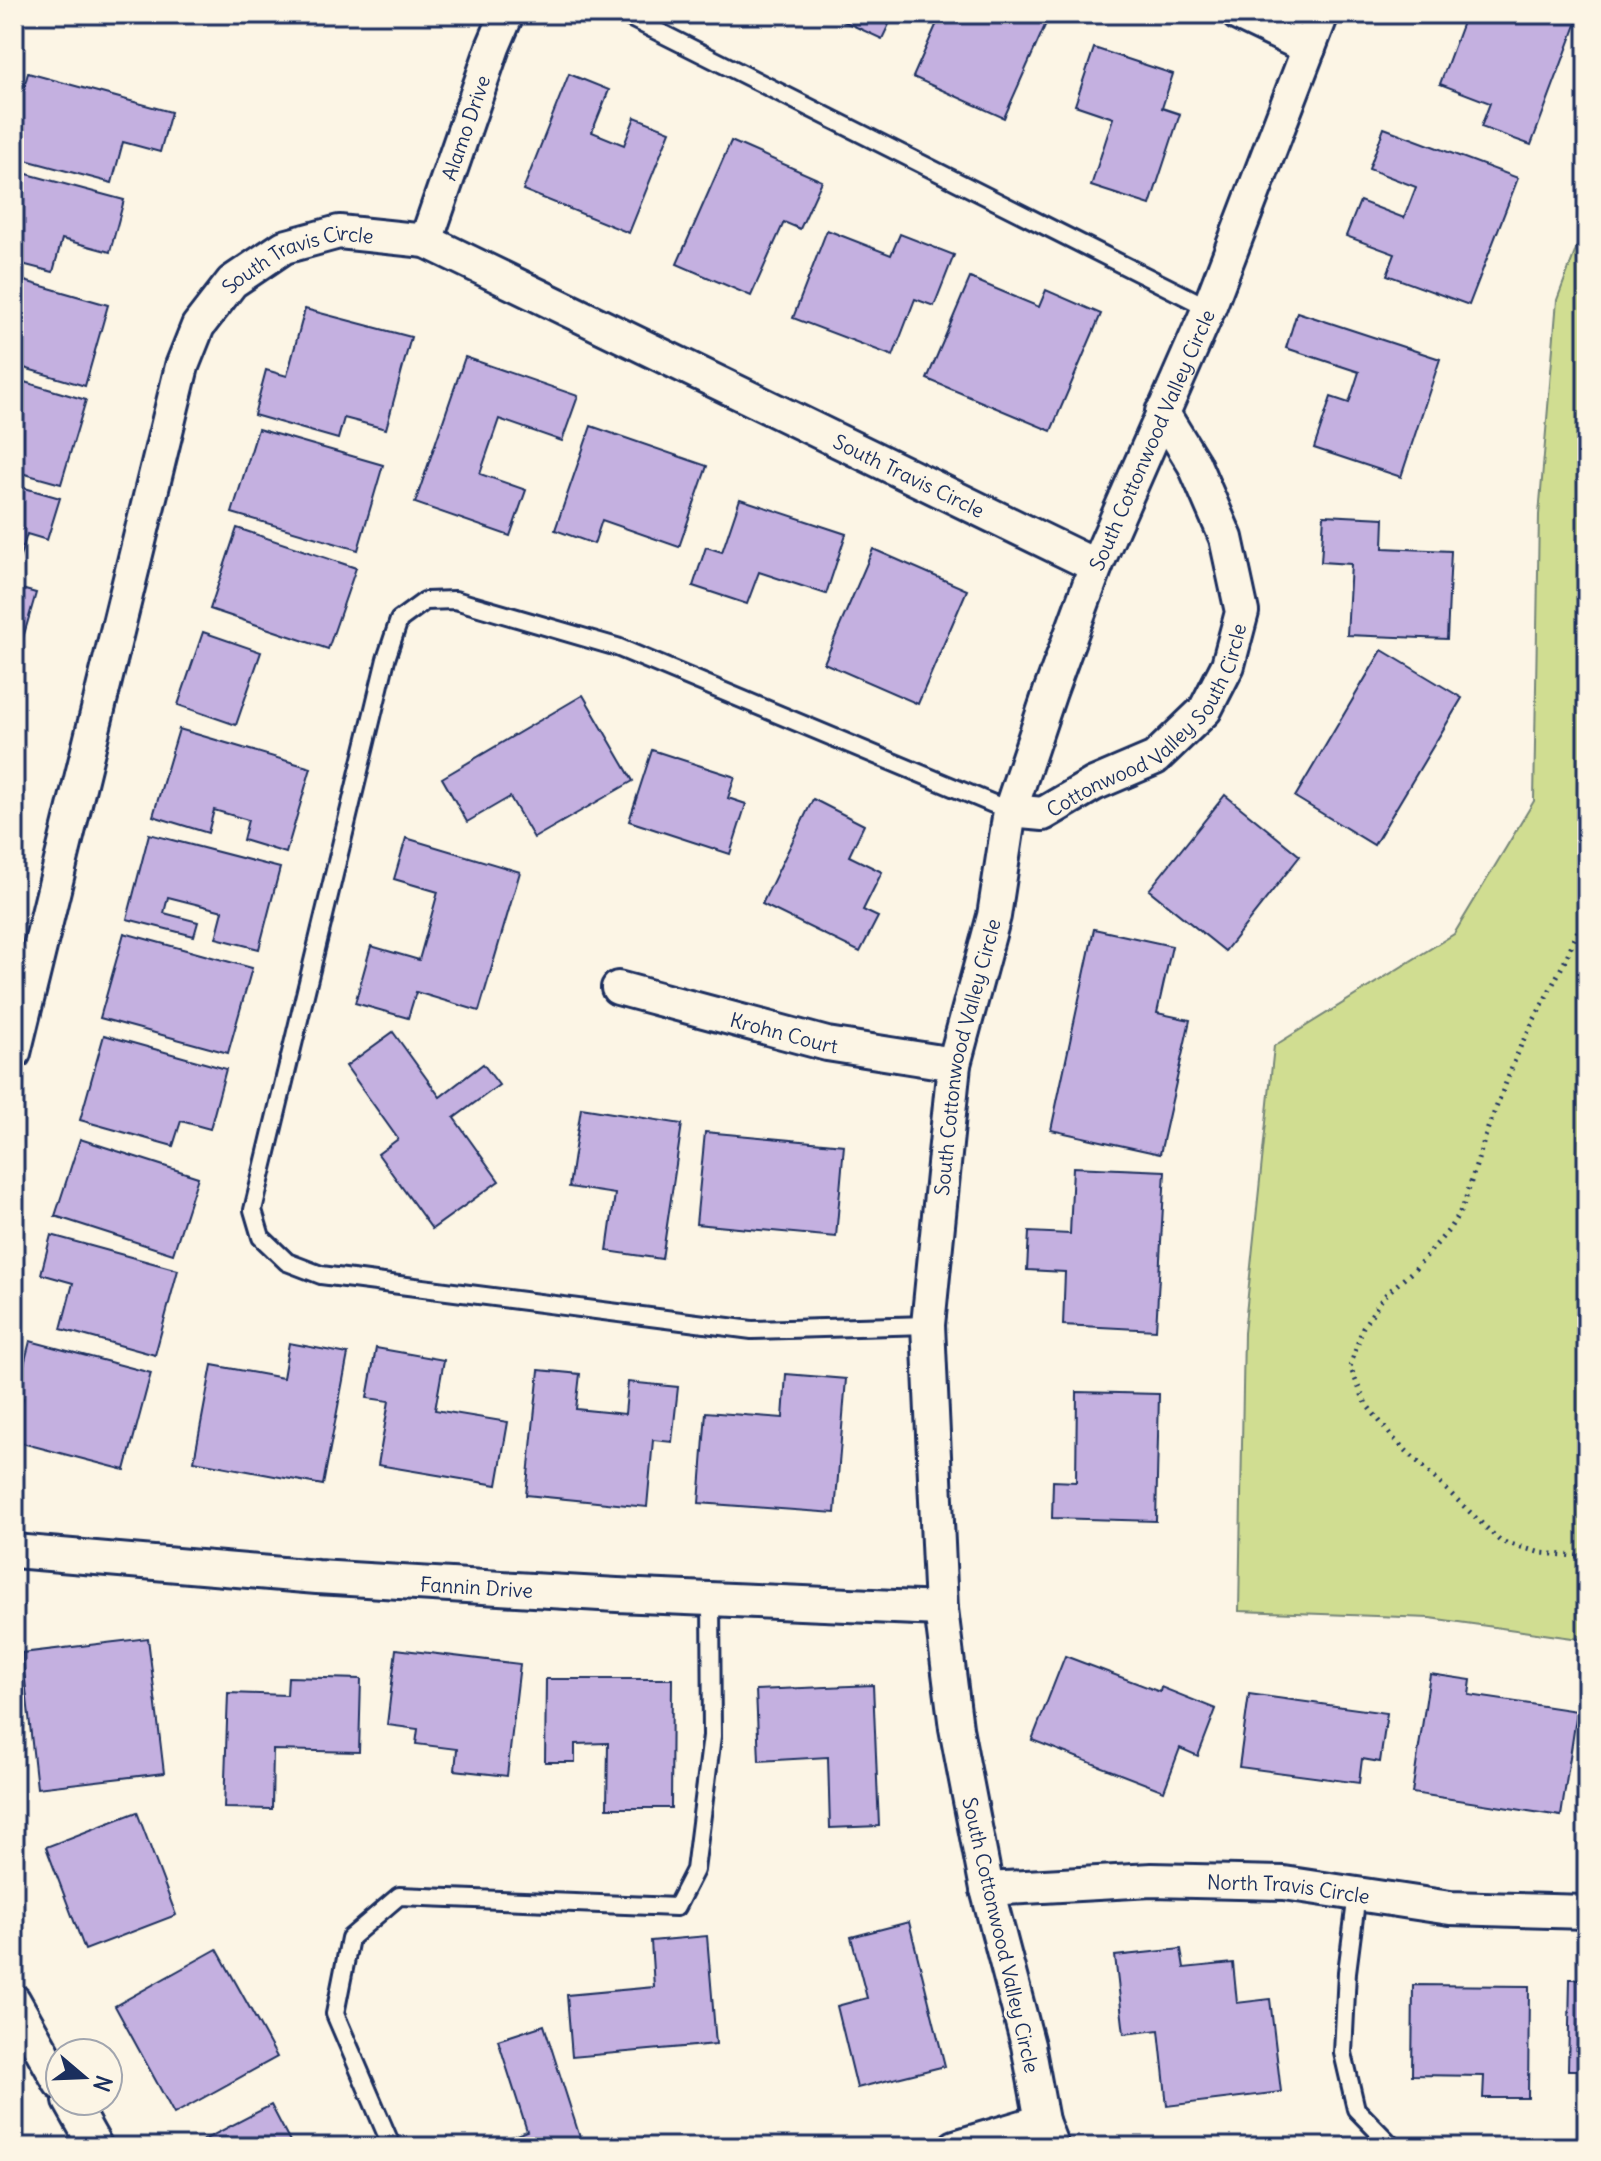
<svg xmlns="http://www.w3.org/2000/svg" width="1601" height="2161" viewBox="0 0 1601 2161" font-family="Delius,sans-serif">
	<rect width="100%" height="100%" fill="#fcf5e5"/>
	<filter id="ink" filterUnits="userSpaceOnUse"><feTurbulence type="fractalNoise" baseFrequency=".0125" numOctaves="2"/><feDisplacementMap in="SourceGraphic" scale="16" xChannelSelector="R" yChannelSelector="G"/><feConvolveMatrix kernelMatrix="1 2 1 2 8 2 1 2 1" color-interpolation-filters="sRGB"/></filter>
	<g filter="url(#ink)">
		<polygon fill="#d0dd91" stroke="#768678" stroke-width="2" points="1587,220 1587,1640 1430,1618 1239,1611 1244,1333 1274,1046 1454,934 1534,801 1539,515 1557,300"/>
		<g fill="#c4b0e0" stroke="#1b2f5e" stroke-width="2">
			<polygon points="828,14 894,14 882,39"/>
			<polygon points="941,14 1031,14 1047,21 1004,118 913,77"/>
			<polygon points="1466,14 1580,14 1531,145 1481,127 1490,103 1440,84"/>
			<polygon points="1094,48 1173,74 1162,108 1180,114 1150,205 1091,186 1113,118 1075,105"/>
			<polygon points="28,73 171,112 160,152 123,142 112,183 14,157 14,124"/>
			<polygon points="569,74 609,90 592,132 624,145 635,117 670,131 629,233 523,190"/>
			<polygon points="1384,128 1518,178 1469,305 1387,275 1395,254 1346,236 1360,201 1404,218 1416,187 1369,169"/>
			<polygon points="731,141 822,181 800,229 784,222 751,296 677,264"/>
			<polygon points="16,171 124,200 110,252 62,239 53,272 14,262"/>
			<polygon points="827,230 891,255 900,234 954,255 934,306 915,299 893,356 793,318"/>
			<polygon points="14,278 108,305 85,386 14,365"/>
			<polygon points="970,278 1039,307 1046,290 1101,314 1051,431 927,379"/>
			<polygon points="305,309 411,337 386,429 344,418 338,439 254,415 266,370 287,376"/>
			<polygon points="1297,312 1440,359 1401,477 1314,448 1331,397 1349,403 1359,372 1286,348"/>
			<polygon points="465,357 578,396 562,441 499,419 480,474 526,490 510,536 415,503"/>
			<polygon points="14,379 86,400 61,484 14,471"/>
			<polygon points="591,426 707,466 679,547 602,520 594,544 555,530"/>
			<polygon points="258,429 383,465 358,550 232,513"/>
			<polygon points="14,485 60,498 47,540 27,534 15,573"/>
			<polygon points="740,499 846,534 826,594 759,572 747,604 693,586 706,547 722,552"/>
			<polygon points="1324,515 1384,518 1383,548 1451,551 1447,639 1347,635 1351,564 1321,562"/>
			<polygon points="237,528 356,568 328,649 210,609"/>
			<polygon points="873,549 967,590 918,704 824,663"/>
			<polygon points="14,587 36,593 14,669"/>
			<polygon points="203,632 261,652 236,725 178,705"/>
			<polygon points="1382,650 1462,698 1374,845 1295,797"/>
			<polygon points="583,695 633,781 534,838 510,797 467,822 442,778"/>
			<polygon points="179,729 311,768 286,853 243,840 248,820 214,810 208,833 153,816"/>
			<polygon points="652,750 735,777 728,798 746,804 730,854 629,821"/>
			<polygon points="1225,795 1300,856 1225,951 1149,890"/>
			<polygon points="813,799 864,825 849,856 882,872 863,910 878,917 860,952 762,904"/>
			<polygon points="149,834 280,868 259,949 216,938 223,911 168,897 164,913 198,922 194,936 127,919"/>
			<polygon points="406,838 520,872 479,1011 416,992 408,1018 355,1003 371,946 419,960 438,892 394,879"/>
			<polygon points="1094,929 1172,946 1157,1013 1190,1020 1160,1154 1051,1130"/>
			<polygon points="124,933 252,968 228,1053 100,1018"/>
			<polygon points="393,1032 440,1097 483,1064 499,1085 454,1118 499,1181 432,1229 378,1154 398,1139 346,1066"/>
			<polygon points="104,1035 226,1069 210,1129 181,1121 173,1146 80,1120"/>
			<polygon points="581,1108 682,1124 662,1259 607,1251 615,1194 569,1187"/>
			<polygon points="705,1132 844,1145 836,1237 696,1224"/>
			<polygon points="80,1139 198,1177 173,1254 55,1216"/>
			<polygon points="1073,1167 1165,1171 1156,1330 1063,1325 1065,1272 1027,1270 1029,1232 1070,1234"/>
			<polygon points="51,1235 178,1270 155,1355 61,1329 73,1283 41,1274"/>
			<polygon points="30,1341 151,1373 125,1470 14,1441 23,1398 16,1396"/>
			<polygon points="289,1343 348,1354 323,1485 194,1461 212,1365 283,1378"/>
			<polygon points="376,1348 444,1360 435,1410 508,1422 497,1485 378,1465 389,1401 367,1398"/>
			<polygon points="539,1370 580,1374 576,1409 625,1414 628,1382 678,1387 672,1442 653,1440 647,1507 526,1495"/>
			<polygon points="786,1374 846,1379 835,1513 699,1503 706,1412 783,1418"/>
			<polygon points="1077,1392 1159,1394 1156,1521 1052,1518 1053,1481 1076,1482"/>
			<polygon points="148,1638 164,1773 37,1788 22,1653"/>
			<polygon points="396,1649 520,1664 507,1776 455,1770 457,1749 416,1744 418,1729 387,1725"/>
			<polygon points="1065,1656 1160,1692 1161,1687 1216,1709 1198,1756 1180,1748 1164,1791 1032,1740"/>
			<polygon points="1430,1674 1471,1680 1469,1695 1577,1711 1561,1816 1412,1793"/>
			<polygon points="288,1677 361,1679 359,1752 273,1750 272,1809 224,1808 228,1693 287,1695"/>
			<polygon points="546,1679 672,1679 671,1808 607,1808 608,1743 575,1744 575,1762 545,1762"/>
			<polygon points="873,1685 879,1826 830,1828 828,1757 759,1761 756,1690"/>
			<polygon points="1249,1694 1387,1713 1380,1762 1362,1759 1359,1783 1239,1767"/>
			<polygon points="137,1812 176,1915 85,1950 46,1847"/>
			<polygon points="909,1922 945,2066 857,2088 837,2006 867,1998 851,1937"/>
			<polygon points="707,1936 716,2044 572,2057 567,1995 654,1987 651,1941"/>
			<polygon points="217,1949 277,2057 174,2114 115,2006"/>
			<polygon points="1181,1949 1184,1968 1233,1963 1237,2003 1270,1999 1281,2092 1167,2106 1159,2030 1124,2034 1115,1956"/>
			<polygon points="1570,1979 1587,1979 1587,2070 1568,2070"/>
			<polygon points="1413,1985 1529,1986 1528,2098 1483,2098 1484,2076 1412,2075"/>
			<polygon points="544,2025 583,2147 485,2147 527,2131 498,2040"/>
			<polygon points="271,2105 293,2147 192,2147 192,2146"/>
		</g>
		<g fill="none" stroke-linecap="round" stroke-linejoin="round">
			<g stroke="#1b2f5e" stroke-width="22">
				<g id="lane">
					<polyline points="623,14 1209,308"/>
					<polyline points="928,1325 752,1330 321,1275 287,1262 261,1237 253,1210 386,659 399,620 425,601 455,600 617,647 1010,811"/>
					<polyline points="1357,1894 1347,1972 1343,2053 1356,2109 1393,2147"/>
					<polyline points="392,2147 335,2014 350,1938 399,1896 676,1907 695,1870 712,1736 711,1599"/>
				</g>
			</g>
			<g stroke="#1b2f5e" stroke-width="38">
				<g id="street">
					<polyline points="1238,14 1309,48"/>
					<path id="s1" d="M426,241L493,47L507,14"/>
					<path id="s2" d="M1010,811L1043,814L1094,784L1155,758L1205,710L1228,665L1242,612L1226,538L1194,464L1162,412"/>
					<path id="s3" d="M618,988L827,1044L954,1064"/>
					<path id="s4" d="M14,1053L182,366L198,326L232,282L284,247L339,232L426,241L1096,566"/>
					<path id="s5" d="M14,1551L317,1577L617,1595L941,1609"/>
					<path id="s6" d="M987,1889L1152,1880L1284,1883L1450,1908L1587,1912"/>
					<polyline points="14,2001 60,2083"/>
					<polyline points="70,2101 96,2147"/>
					<polyline points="955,2147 1042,2121"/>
					<path id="s7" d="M1052,2147L1042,2121L1028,2045L987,1889L956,1728L941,1609L928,1325L954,1064L994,916L1010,811L1050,692L1096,566L1209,308L1322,14"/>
				</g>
			</g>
			<polyline stroke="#1b2f5e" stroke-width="5" stroke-dasharray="2 6" stroke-linecap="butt" points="1587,909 1565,961 1521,1045 1488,1128 1463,1207 1448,1231 1414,1270 1384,1296 1363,1327 1350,1367 1366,1404 1393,1438 1500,1541 1541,1553 1587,1557"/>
			<use href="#lane" stroke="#fcf5e5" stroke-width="16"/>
			<use href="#street" stroke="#fcf5e5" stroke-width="32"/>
		</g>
	</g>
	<g text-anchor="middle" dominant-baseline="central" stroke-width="6" stroke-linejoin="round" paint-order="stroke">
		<g font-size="20" fill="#1b2f5e" stroke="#fcf5e5">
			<text stroke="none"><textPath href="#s1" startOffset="120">Alamo Drive</textPath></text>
			<text stroke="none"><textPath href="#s4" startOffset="878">South Travis Circle</textPath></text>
			<text stroke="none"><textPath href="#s7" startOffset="1754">South Cottonwood Valley Circle</textPath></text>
			<text stroke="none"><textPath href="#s4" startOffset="1550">South Travis Circle</textPath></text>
			<text stroke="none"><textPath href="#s2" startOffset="180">Cottonwood Valley South Circle</textPath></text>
			<text stroke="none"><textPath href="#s3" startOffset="172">Krohn Court</textPath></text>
			<text stroke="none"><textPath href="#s7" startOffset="1106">South Cottonwood Valley Circle</textPath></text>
			<text stroke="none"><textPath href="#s5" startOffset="464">Fannin Drive</textPath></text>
			<text stroke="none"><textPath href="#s6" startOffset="302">North Travis Circle</textPath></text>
			<text transform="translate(1001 1935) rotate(77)">South Cottonwood Valley Circle</text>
		</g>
	</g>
	<rect width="1601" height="2161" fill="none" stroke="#fcf5e5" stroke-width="48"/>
	<rect x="24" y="24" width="1553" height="2113" fill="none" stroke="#1b2f5e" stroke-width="3" filter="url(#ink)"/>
	<g transform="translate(84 2077) rotate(109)"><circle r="38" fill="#fcf5e5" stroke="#a2a6af" stroke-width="2"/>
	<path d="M0-6L14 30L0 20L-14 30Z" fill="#1b2f5e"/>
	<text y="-12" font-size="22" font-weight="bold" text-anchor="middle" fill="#1b2f5e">N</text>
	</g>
</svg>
